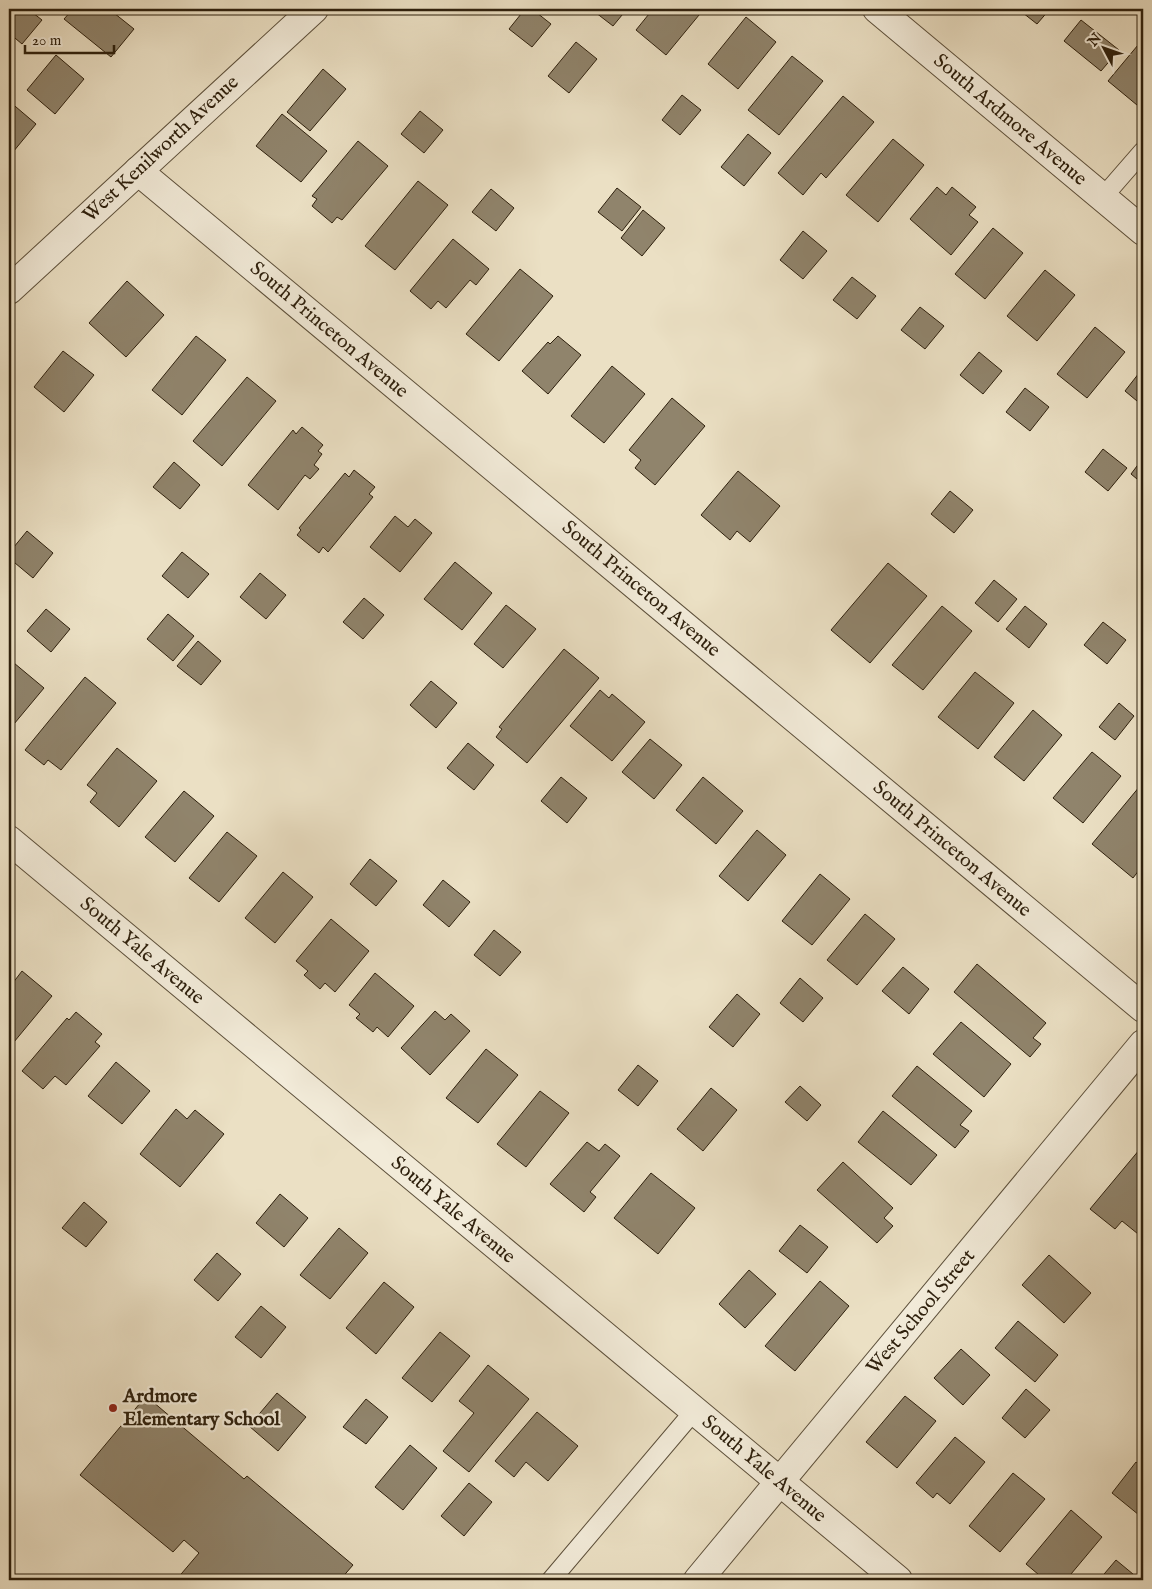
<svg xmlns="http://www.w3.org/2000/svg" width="1152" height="1589" viewBox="0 0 1152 1589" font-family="'IM FELL English',serif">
	<rect width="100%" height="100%" fill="#ebe0c4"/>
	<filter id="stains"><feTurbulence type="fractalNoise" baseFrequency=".004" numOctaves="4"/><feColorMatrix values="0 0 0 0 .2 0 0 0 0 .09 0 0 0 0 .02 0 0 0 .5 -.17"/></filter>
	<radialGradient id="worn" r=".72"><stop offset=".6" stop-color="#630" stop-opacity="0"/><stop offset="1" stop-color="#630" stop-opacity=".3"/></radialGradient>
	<g fill="#90846c" stroke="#2e200d">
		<polygon points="14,9 28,9 42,20 22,44 9,33 9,16"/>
		<polygon points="73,9 109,9 134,29 111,57 64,19"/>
		<polygon points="525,9 532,9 551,24 532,47 509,29"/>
		<polygon points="591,9 627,9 613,26"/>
		<polygon points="653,9 704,9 666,55 636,30"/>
		<polygon points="1018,9 1050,9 1037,24"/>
		<polygon points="746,17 776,42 738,89 708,64"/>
		<polygon points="1081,20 1119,50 1101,71 1064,41"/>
		<polygon points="1143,39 1143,110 1108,81"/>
		<polygon points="576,42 597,59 569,93 548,76"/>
		<polygon points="56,55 84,79 55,114 27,90"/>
		<polygon points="792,56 823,81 779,135 748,110"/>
		<polygon points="323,69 346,89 310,131 287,112"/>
		<polygon points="682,95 701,110 680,135 662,120"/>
		<polygon points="843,96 874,122 826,178 821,173 803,195 778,173"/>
		<polygon points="9,101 36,124 13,152 9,149"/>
		<polygon points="420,111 443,130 424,153 401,134"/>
		<polygon points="282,114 327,151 301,182 256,146"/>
		<polygon points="748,134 771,153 744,186 721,167"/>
		<polygon points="893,139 924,165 878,222 846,195"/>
		<polygon points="358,141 388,166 342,220 337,217 332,223 312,206 317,199 312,196"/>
		<polygon points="418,181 448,205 395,270 365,246"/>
		<polygon points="937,187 946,195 952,187 976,207 969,215 978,222 951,255 910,219"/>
		<polygon points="617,188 641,207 622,231 598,212"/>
		<polygon points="491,189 514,208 496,231 472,212"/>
		<polygon points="643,210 665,228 642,256 621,238"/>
		<polygon points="993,228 1023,253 985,299 955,274"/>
		<polygon points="803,231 827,251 803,279 780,260"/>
		<polygon points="453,239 489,269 476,285 470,280 446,308 438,301 431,309 410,291"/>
		<polygon points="520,269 553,296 499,361 466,334"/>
		<polygon points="1045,270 1075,295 1037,341 1007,316"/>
		<polygon points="852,277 876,296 857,319 833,300"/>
		<polygon points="127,281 164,315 126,357 89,323"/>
		<polygon points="920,307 944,326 925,349 901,330"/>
		<polygon points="1095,327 1125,352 1087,398 1057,374"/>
		<polygon points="196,336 226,360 182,415 152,390"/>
		<polygon points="558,336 581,355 548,394 522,371 548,342 550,344"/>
		<polygon points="63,351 94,375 64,412 34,387"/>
		<polygon points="979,352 1002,371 983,394 960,375"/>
		<polygon points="612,366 645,394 604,443 571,416"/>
		<polygon points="1143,368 1143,406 1125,391"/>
		<polygon points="247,377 276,401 222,466 193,441"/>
		<polygon points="1025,388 1049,407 1030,431 1006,412"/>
		<polygon points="672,398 705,426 655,485 635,468 641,460 629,450"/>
		<polygon points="302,427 323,445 318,451 322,454 314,465 319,469 310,479 305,475 278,510 248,485 293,430 296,434"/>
		<polygon points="1103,449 1127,468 1108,491 1085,472"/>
		<polygon points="1143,458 1143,484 1131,474"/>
		<polygon points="174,462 200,485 180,509 153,487"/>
		<polygon points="354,470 375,487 369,494 373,497 328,552 323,547 319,553 297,535 301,530 299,528 345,473 349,477"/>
		<polygon points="738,471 780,506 750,542 737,531 730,540 701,515"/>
		<polygon points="950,491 973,510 954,533 931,514"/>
		<polygon points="395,516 408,527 415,519 432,533 400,572 370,547"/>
		<polygon points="27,531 53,553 33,578 9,558 9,553"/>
		<polygon points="182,552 209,574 188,598 162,576"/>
		<polygon points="455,562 492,593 462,630 424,599"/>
		<polygon points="888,563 927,596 870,663 831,630"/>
		<polygon points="260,573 286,595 266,619 240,597"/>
		<polygon points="994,580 1017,599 998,622 975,603"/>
		<polygon points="364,598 384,615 363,639 343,622"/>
		<polygon points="506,605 536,629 503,668 474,644"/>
		<polygon points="942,606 972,631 923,690 892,665"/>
		<polygon points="1025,606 1047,624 1029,648 1006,629"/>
		<polygon points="46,609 70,629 51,652 27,631"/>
		<polygon points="168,614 194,636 173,661 147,639"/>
		<polygon points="1103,622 1126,640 1107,664 1084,645"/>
		<polygon points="198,641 221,661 201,685 177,666"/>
		<polygon points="564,649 599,678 527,763 496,737 502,729 499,727"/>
		<polygon points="14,663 44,688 9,730 9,670"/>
		<polygon points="975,672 1014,703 978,749 938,717"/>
		<polygon points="85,677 116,703 61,770 48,760 44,765 25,750"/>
		<polygon points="431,681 457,703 436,728 410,705"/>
		<polygon points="600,690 609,698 612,694 645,722 612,761 570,726"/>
		<polygon points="1119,703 1134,716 1115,740 1099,727"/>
		<polygon points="1033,710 1062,735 1024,781 994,757"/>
		<polygon points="650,739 682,765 654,799 622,772"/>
		<polygon points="468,743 494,765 474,790 447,768"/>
		<polygon points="117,748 157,781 119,827 90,802 97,793 87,785"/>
		<polygon points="1092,752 1121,776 1083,823 1053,798"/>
		<polygon points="561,777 587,798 567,823 541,801"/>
		<polygon points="703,777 743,811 716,844 676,810"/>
		<polygon points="1140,786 1143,789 1143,865 1133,878 1092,844"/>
		<polygon points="184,791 214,816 175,862 145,837"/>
		<polygon points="757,830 786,855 748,901 719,876"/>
		<polygon points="227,832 257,856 219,902 189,878"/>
		<polygon points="370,859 397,881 376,906 350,884"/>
		<polygon points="283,872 313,897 275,943 245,918"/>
		<polygon points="820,874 850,899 812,945 782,921"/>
		<polygon points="443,880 470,902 449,927 423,905"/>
		<polygon points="865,914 895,939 857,985 827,960"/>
		<polygon points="331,919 369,951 335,992 325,983 320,989 304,975 308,971 296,961"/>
		<polygon points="494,930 521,952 500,976 474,955"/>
		<polygon points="977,964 1046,1023 1033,1038 1041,1044 1030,1057 954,992"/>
		<polygon points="903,967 929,989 909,1014 882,991"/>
		<polygon points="22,971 52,996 14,1042 9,1038 9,988"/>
		<polygon points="375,973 414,1006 388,1037 377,1027 373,1032 356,1018 360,1014 349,1005"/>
		<polygon points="800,978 823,998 803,1022 780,1003"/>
		<polygon points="737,994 760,1014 733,1047 709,1027"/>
		<polygon points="435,1011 445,1020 451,1014 470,1031 430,1075 401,1048"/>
		<polygon points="76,1012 102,1034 95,1042 100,1046 66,1085 55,1076 43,1089 22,1071 67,1018 69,1020"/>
		<polygon points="961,1022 1011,1064 984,1097 933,1054"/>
		<polygon points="486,1049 518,1075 478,1123 446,1098"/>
		<polygon points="116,1062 150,1091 122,1124 88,1096"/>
		<polygon points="638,1065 658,1081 638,1106 618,1090"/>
		<polygon points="917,1066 972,1111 960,1125 969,1131 955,1148 892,1096"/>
		<polygon points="800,1086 821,1105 807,1121 785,1102"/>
		<polygon points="711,1088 737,1110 703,1151 677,1129"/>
		<polygon points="540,1091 569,1113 526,1167 497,1144"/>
		<polygon points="176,1109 187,1119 195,1110 224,1134 180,1187 140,1154"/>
		<polygon points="883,1111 937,1155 911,1185 858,1142"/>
		<polygon points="587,1142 599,1151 605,1144 620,1156 590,1192 596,1197 584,1212 550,1184"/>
		<polygon points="1140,1149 1143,1152 1143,1238 1122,1221 1115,1229 1090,1209"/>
		<polygon points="843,1162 893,1208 884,1218 893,1226 877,1243 817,1190"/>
		<polygon points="651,1173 695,1208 658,1254 614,1218"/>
		<polygon points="280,1194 308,1218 284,1247 256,1223"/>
		<polygon points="84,1202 107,1222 86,1247 62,1228"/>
		<polygon points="800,1225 828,1247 807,1273 779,1251"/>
		<polygon points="339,1228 368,1253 330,1299 300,1275"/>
		<polygon points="217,1253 241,1274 218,1301 194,1280"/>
		<polygon points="1049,1255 1091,1293 1064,1323 1022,1285"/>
		<polygon points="749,1270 776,1294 745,1328 719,1304"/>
		<polygon points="820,1281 849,1306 795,1371 765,1346"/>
		<polygon points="384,1282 414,1307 376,1354 346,1328"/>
		<polygon points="261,1306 286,1327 261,1358 235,1337"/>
		<polygon points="1018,1321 1058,1355 1035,1382 995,1348"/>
		<polygon points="440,1332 470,1356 432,1402 402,1378"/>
		<polygon points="961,1349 990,1375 963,1405 934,1378"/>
		<polygon points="488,1365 529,1399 469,1472 443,1451 474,1413 459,1401"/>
		<polygon points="1026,1389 1050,1410 1025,1438 1002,1418"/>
		<polygon points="277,1393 306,1417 278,1451 249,1426"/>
		<polygon points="146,1396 244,1479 247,1476 353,1565 340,1580 176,1580 199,1553 184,1540 173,1552 80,1475"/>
		<polygon points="905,1396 936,1421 897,1468 866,1442"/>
		<polygon points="366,1399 388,1417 366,1444 343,1427"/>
		<polygon points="537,1412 578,1446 548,1481 526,1462 514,1477 495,1461"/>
		<polygon points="955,1437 985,1462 950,1504 937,1493 933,1498 916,1483"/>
		<polygon points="410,1445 437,1468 403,1510 375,1487"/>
		<polygon points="1136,1462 1143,1468 1143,1510 1139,1515 1112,1493"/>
		<polygon points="1013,1473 1045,1499 1000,1552 969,1526"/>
		<polygon points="469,1483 492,1502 464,1536 441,1516"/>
		<polygon points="1071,1510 1102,1537 1066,1580 1045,1580 1026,1564"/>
		<polygon points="1116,1560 1139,1579 1137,1580 1099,1580"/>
	</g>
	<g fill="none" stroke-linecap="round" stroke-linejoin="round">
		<g stroke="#5d503b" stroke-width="20">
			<g id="service">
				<polyline points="1103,197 1143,151"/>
				<polyline points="551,1580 694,1411"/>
			</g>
		</g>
		<g stroke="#5d503b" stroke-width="30">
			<g id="minor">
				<polyline points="877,9 1143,231"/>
				<polyline points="138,171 1143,1008"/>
				<polyline points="9,290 314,9"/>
				<polyline points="9,840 898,1580"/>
				<polyline points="698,1580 1143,1044"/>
			</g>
		</g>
		<use href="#service" stroke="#f2ebd9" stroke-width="18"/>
		<use href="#minor" stroke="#f2ebd9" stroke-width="28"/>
	</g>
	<circle fill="#8f2418" stroke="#f2ebd9" stroke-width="2" cx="113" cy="1408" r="5"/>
	<g text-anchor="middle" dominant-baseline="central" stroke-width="4.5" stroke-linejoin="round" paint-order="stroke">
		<g font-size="20" fill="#2e200d" stroke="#f2ebd9">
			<text transform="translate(1010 120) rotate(40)">South Ardmore Avenue</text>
			<text transform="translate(161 149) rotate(-43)">West Kenilworth Avenue</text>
			<text transform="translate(329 330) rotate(40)">South Princeton Avenue</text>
			<text transform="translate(641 589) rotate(40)">South Princeton Avenue</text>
			<text transform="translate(952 849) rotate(40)">South Princeton Avenue</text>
			<text transform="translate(142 951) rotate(40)">South Yale Avenue</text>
			<text transform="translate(453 1210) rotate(40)">South Yale Avenue</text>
			<text transform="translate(921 1312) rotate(-50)">West School Street</text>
			<text transform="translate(764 1469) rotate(40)">South Yale Avenue</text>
		</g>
		<g font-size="20" font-weight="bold" fill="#2e200d" stroke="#f2ebd9" text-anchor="start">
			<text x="123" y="1396">Ardmore<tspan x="123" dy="23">Elementary School</tspan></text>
		</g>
	</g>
	<rect width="1152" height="1589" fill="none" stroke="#ebe0c4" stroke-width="30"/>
	<rect x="10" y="10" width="1132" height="1569" fill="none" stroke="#2e200d" stroke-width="2.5"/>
	<rect x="15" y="15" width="1122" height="1559" fill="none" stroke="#2e200d"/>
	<g transform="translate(1104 48) rotate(311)" stroke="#f2ebd9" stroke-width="4" paint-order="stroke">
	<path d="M0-4L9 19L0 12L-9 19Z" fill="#2e200d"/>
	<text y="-8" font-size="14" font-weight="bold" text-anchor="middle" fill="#2e200d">N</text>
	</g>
	<path d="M25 45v8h89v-8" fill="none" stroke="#2e200d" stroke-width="2.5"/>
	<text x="32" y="45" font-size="15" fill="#2e200d" stroke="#f2ebd9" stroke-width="4" paint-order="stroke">20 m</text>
	<rect width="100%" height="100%" filter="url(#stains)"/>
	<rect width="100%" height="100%" fill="url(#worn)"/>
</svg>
